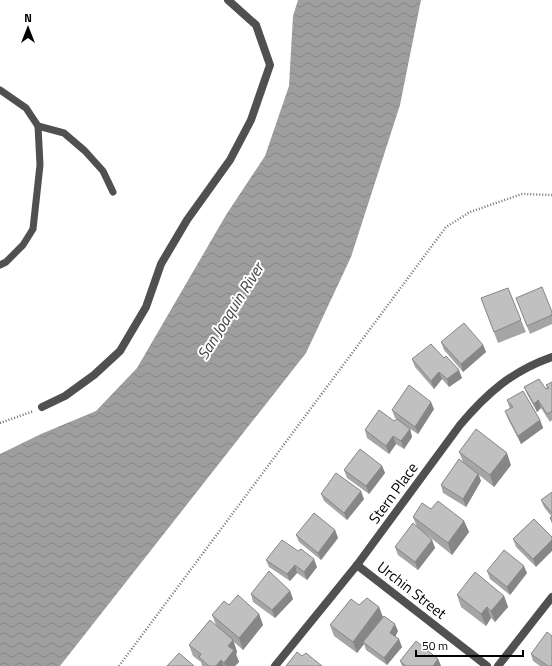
<svg xmlns="http://www.w3.org/2000/svg" width="552" height="666" viewBox="0 0 552 666" font-family="'Titillium Web',sans-serif">
	<defs>
		<pattern id="water-waves" width="16" height="10" patternUnits="userSpaceOnUse"><rect width="16" height="10" fill="#9e9e9e"/><path d="M0 5q4-4 8 0t8 0" fill="none" stroke="#868686"/></pattern>
	</defs>
	<rect width="100%" height="100%" fill="#fff"/>
	<polygon fill="url(#water-waves)" points="298,0 421,0 400,105 351,257 306,353 60,666 0,666 0,454 41,434 96,411 137,368 226,215 265,156 289,86 293,16"/>
	<g fill="none" stroke-linecap="round" stroke-linejoin="round">
		<g stroke="#727272" stroke-width="2.5" stroke-dasharray="1 2" stroke-linecap="butt">
			<polyline points="0,423 34,411"/>
			<polyline points="119,666 446,227 470,212 522,194 552,195"/>
		</g>
		<g stroke="#505050" stroke-width="7">
			<polyline points="0,90 26,108 38,126 40,165 33,229 23,245 6,262 0,265"/>
			<polyline points="38,126 64,133 85,151 103,171 113,192"/>
		</g>
		<g stroke="#505050" stroke-width="8">
			<polyline points="42,407 65,396 94,375 120,351 146,307 161,264 187,220 230,160 251,120 270,65 256,25 228,0"/>
			<polyline points="357,565 487,666"/>
			<path d="M275,666L357,565L460,425C487,393 512,371 552,357"/>
			<polyline points="498,666 552,597"/>
		</g>
	</g>
	<g fill="#a5a5a5">
		<polygon points="481,298 521,320 526,332 498,343"/>
		<polygon points="516,298 552,312 552,324 530,334"/>
		<polygon points="441,342 483,345 486,352 463,372 444,350"/>
		<polygon points="412,359 462,378 449,387 442,379 434,389 415,367"/>
		<polygon points="552,382 552,420 550,422 541,408 537,412 527,394 524,387 546,389 547,388 546,385"/>
		<polygon points="507,400 540,420 543,428 521,444 508,419 505,411 510,409"/>
		<polygon points="434,409 418,434 407,427 410,429 412,437 404,449 396,444 389,454 367,438 365,430 394,421 397,419 395,418 392,410"/>
		<polygon points="459,452 511,465 494,487 479,475 481,481 466,507 443,493 441,485 463,462"/>
		<polygon points="382,466 385,473 369,494 347,478 344,470"/>
		<polygon points="552,492 552,524 550,518 551,516 544,507 541,500"/>
		<polygon points="321,494 364,499 347,520 324,501"/>
		<polygon points="431,509 464,521 469,532 452,555 426,534 432,540 435,548 418,570 398,555 395,547 417,527 413,517"/>
		<polygon points="534,519 536,567 516,547 513,539"/>
		<polygon points="335,530 338,538 321,560 299,542 296,535"/>
		<polygon points="266,560 317,567 307,580 297,573 290,581 269,567"/>
		<polygon points="487,571 527,573 510,595 490,579"/>
		<polygon points="290,591 293,599 275,618 253,602 251,594"/>
		<polygon points="457,595 504,596 508,607 495,622 491,618 486,626 461,607"/>
		<polygon points="359,605 379,607 383,617 398,631 395,637 402,647 387,665 366,650 364,644 357,653 334,636 330,625"/>
		<polygon points="259,614 263,625 243,650 234,642 237,652 236,654 239,662 235,666 201,666 202,666 201,662 193,656 189,645 216,625 212,615"/>
		<polygon points="531,654 552,666 540,666 533,661"/>
		<polygon points="438,659 441,666 402,666 400,661"/>
	</g>
	<g fill="#868686">
		<polygon points="483,345 486,352 463,372 461,364"/>
		<polygon points="459,370 462,378 449,387 447,379"/>
		<polygon points="439,372 442,379 434,389 431,381"/>
		<polygon points="538,400 541,408 537,412 534,404"/>
		<polygon points="431,402 434,409 418,434 415,427"/>
		<polygon points="540,420 543,428 521,444 518,436"/>
		<polygon points="410,429 412,437 404,449 401,441"/>
		<polygon points="393,436 396,444 389,454 386,446"/>
		<polygon points="507,453 511,465 494,487 490,475"/>
		<polygon points="382,466 385,473 369,494 366,486"/>
		<polygon points="478,474 481,481 466,507 463,499"/>
		<polygon points="361,491 364,499 347,520 344,513"/>
		<polygon points="464,521 469,532 452,555 448,543"/>
		<polygon points="335,530 338,538 321,560 318,553"/>
		<polygon points="432,540 435,548 418,570 415,562"/>
		<polygon points="552,540 552,551 536,567 533,559"/>
		<polygon points="314,559 317,567 307,580 304,572"/>
		<polygon points="295,565 297,573 290,581 287,574"/>
		<polygon points="524,566 527,573 510,595 507,587"/>
		<polygon points="290,591 293,599 275,618 272,610"/>
		<polygon points="504,596 508,607 495,622 491,611"/>
		<polygon points="379,607 383,618 363,642 364,644 357,653 353,642"/>
		<polygon points="487,607 491,618 486,626 481,614"/>
		<polygon points="259,614 263,625 243,650 239,638"/>
		<polygon points="395,624 398,631 393,641 390,633"/>
		<polygon points="399,639 402,647 387,665 384,658"/>
		<polygon points="233,640 237,652 236,654 239,662 235,666 225,666 224,663 228,646"/>
		<polygon points="438,659 441,666 433,666"/>
		<polygon points="221,660 224,666 216,666"/>
	</g>
	<g fill="#c0c0c0" stroke="#868686">
		<polygon points="542,287 552,312 552,315 527,326 516,298"/>
		<polygon points="508,288 521,320 494,332 481,298"/>
		<polygon points="464,323 483,345 461,364 441,342"/>
		<polygon points="431,344 444,358 446,356 459,370 447,379 439,372 431,381 412,359"/>
		<polygon points="539,379 546,389 549,388 546,385 552,382 552,411 547,414 538,400 534,404 524,387"/>
		<polygon points="409,385 431,402 415,427 392,410"/>
		<polygon points="523,391 540,420 518,436 505,411 513,407 507,400"/>
		<polygon points="379,410 394,421 397,419 410,429 401,441 393,436 386,446 365,430"/>
		<polygon points="476,429 507,453 490,475 459,452"/>
		<polygon points="360,449 382,466 366,486 344,470"/>
		<polygon points="459,459 478,474 463,499 441,485"/>
		<polygon points="336,473 361,491 344,513 321,494"/>
		<polygon points="552,492 552,513 541,500"/>
		<polygon points="438,501 464,521 448,543 413,517 422,503 431,509"/>
		<polygon points="314,513 335,530 318,553 296,535"/>
		<polygon points="552,516 552,521 550,518"/>
		<polygon points="534,519 552,537 552,540 533,559 513,539"/>
		<polygon points="413,523 432,540 415,562 395,547"/>
		<polygon points="282,540 298,551 301,549 314,559 304,572 295,565 287,574 266,560"/>
		<polygon points="504,550 524,566 507,587 487,571"/>
		<polygon points="269,571 290,591 272,610 251,594"/>
		<polygon points="475,572 504,596 491,611 487,607 481,614 457,595"/>
		<polygon points="238,595 259,614 239,638 212,615 224,601 229,605"/>
		<polygon points="367,598 379,607 353,642 330,625 351,599 359,605"/>
		<polygon points="384,616 395,624 390,633 399,639 384,658 363,642"/>
		<polygon points="210,620 233,640 228,646 234,650 224,663 221,660 216,666 209,666 199,657 201,654 189,645"/>
		<polygon points="547,632 552,636 552,666 548,666 531,654"/>
		<polygon points="416,641 438,659 433,666 406,666 400,661"/>
		<polygon points="297,652 302,656 306,653 322,666 286,666"/>
		<polygon points="179,653 194,666 167,666"/>
	</g>
	<g text-anchor="middle" dominant-baseline="central" stroke-width="4" stroke-linejoin="round" paint-order="stroke">
		<g font-size="15" fill="#000" stroke="#fff">
			<text transform="translate(393 493) rotate(-54)">Stern Place</text>
			<text transform="translate(412 590) rotate(38)">Urchin Street</text>
		</g>
		<g font-size="16" font-style="italic" fill="#3f3f3f" stroke="#fff">
			<text transform="translate(230 311) rotate(-58)">San Joaquin River</text>
		</g>
	</g>
	<g transform="translate(28 28)" stroke="#ffffff" stroke-width="3" paint-order="stroke">
	<path d="M0-3L7 15L0 10L-7 15Z" fill="#000000"/>
	<text y="-6" font-size="11" font-weight="bold" text-anchor="middle" fill="#000000">N</text>
	</g>
	<path d="M416 650v6h107v-6" fill="none" stroke="#000000" stroke-width="2"/>
	<text x="422" y="650" font-size="12" fill="#000000" stroke="#ffffff" stroke-width="3" paint-order="stroke">50 m</text>
</svg>
